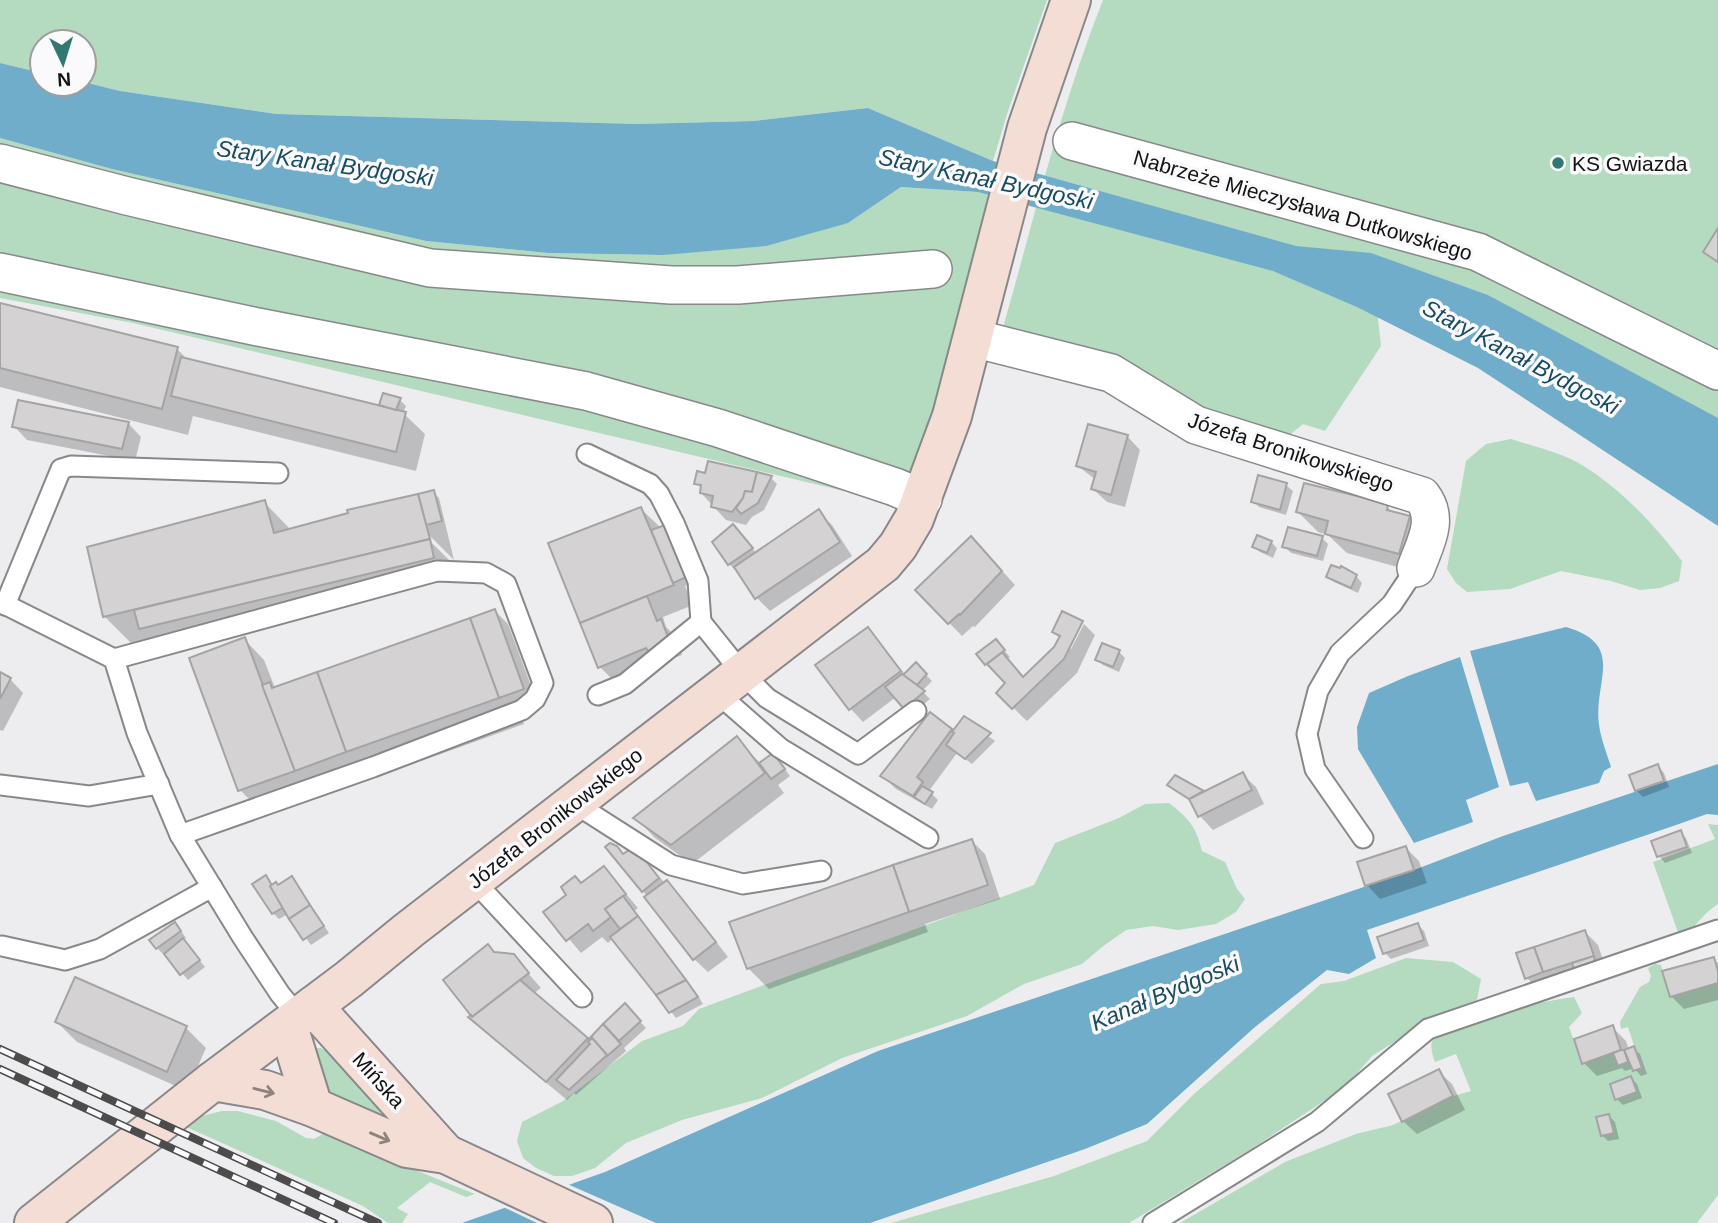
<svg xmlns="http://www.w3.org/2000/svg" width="1718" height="1223" viewBox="0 0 1718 1223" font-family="Arial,sans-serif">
	<rect width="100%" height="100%" fill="#ededef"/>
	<g fill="#b4dac0">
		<polygon points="0,0 1047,0 1008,111 993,161 868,108 754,121 637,124 277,114 120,91 84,82 84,42 42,42 42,73 0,63"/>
		<path d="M1103,0H1718V419L1488,295L1371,254L1381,346L1325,431L1303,424L1286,438H1271L1002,331C1034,219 1060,108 1103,0Z"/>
		<polygon points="0,138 112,169 426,241 548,253 663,255 848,223 901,187 978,192 1009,200 929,485 861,495 133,323 0,298"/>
		<path d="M1511,439C1532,446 1563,453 1582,465C1621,489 1655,525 1682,561L1679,581L1660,588L1640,590L1611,581L1561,571L1510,589L1467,592L1456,583L1447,569L1466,461L1486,444Z"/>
		<path d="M1169,803C1188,818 1196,826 1202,851L1225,862L1237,889L1245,899L1236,912L1216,924L1178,930L1153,926L1126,930L1102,947L1082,964L1024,984L967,1016L842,1058L762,1098L682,1120L626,1143L595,1168L572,1176H554L536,1168L523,1158L517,1141L522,1122L563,1101L642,1041L683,1026L699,1009L1034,885L1055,843L1119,818L1145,804Z"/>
		<path d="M1708,824L1718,825V904C1703,913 1695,929 1680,938L1653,862L1715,839Z"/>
		<polygon points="1406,958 1453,962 1481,979 1477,1000 1439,1014 1372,1056 1344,1088 1251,1149 1129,1223 891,1223 1054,1176 1147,1141 1194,1094 1321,984 1344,981"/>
		<path d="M1655,964L1661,965L1670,997L1718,983V1195L1697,1223H1180L1285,1162L1356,1134L1393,1125L1453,1096L1471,1091L1456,1054L1435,1062C1432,1054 1429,1044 1434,1037C1443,1022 1553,999 1574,997L1582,1013L1569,1027L1582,1063L1613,1053L1618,1066L1628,1062L1629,1058L1641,1067L1628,1027L1621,1029L1620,1022L1640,987L1649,982L1651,976L1648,968Z"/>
		<polygon points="312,1048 321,1048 331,1054 406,1127 323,1095"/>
		<polygon points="222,1111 238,1111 276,1121 306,1138 314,1139 323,1134 325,1130 405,1166 475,1194 466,1197 430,1182 397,1208 408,1214 402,1223 388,1223 363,1206 184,1126 198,1117"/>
	</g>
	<g fill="#6fadca">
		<polygon points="0,63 42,73 42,84 84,82 120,91 277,114 637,124 754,121 868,108 993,161 1296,246 1371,253 1488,295 1718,418 1718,526 1478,368 1357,307 1273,271 978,192 901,187 848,223 766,246 663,255 548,253 426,241 112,169 0,138"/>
		<path d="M1566,627C1627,645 1593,681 1599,725C1601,739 1607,754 1611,767L1604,771L1599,783L1536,801L1528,782L1510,786L1470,651Z"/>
		<polygon points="1460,657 1499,787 1466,800 1473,822 1414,843 1358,749 1357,727 1369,693 1408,676"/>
		<polygon points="1718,764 1718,815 1707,814 1679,824 1367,930 1376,958 1349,974 1327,970 1255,1027 1147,1124 1085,1149 870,1223 462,1223 605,1172 878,1051 1414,870 1503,836"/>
	</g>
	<polygon fill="#ededef" points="565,1183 656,1223 537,1223 501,1206"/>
	<g fill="#0003">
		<polygon points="0,304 177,349 188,360 385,409 381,405 400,400 406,406 403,413 425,434 416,471 193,416 188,435 0,387"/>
		<polygon points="128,423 141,437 135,461 27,440 14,426"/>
		<polygon points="1127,436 1140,450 1125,507 1107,502 1093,489 1096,480 1078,466"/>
		<polygon points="709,463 771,478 777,484 764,510 752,517 746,525 726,520 701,493 702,489 696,483 706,475"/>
		<polygon points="1286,485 1293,491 1286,515 1259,507 1253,501"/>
		<polygon points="433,492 439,498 454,560 425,531 423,534 454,565 453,578 160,649 150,638 131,643 104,616 264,502 291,530"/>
		<polygon points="1387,507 1393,513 1409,517 1429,537 1419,573 1347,553 1328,535 1318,532 1298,512"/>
		<polygon points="641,509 661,528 694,582 685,586 693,605 663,617 666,627 674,635 682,655 613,680 600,667 550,544"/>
		<polygon points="818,512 832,525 852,556 770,611 757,598 737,569 735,570 729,564 739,532 757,554"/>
		<polygon points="1322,538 1328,544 1323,561 1291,553 1284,546"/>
		<polygon points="1271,542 1277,548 1273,558 1260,552 1254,546"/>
		<polygon points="984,551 1015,585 975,627 973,626 962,636 917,590"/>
		<polygon points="1328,576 1356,576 1362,583 1358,593 1334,582"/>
		<polygon points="495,611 508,624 537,702 518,709 524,724 374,778 368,771 260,810 240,790 244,639 264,660 275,688"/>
		<polygon points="1063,613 1068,647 1071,649 1084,624 1095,635 1077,673 1027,721 998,693 1008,683 979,654 1002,648 1010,657 1006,660 1024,678 1056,648 1060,638 1054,631"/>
		<polygon points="867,629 905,674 916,665 932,681 922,691 930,699 912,714 896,697 863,722 850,708"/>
		<polygon points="1119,652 1125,658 1119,672 1103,665 1097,659"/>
		<polygon points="0,674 10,679 23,693 3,731 0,730"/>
		<polygon points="930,714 954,733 965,719 995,741 972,764 957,753 929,791 938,800 932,809 896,789 883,776"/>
		<polygon points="737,739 761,764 779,761 790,776 778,785 784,793 692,864 655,838 636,818"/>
		<polygon points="1658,766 1664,773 1669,787 1643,797 1636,790"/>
		<polygon points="1242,774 1256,787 1264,804 1213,830 1200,816 1192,802 1170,785 1175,777 1203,794"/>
		<polygon points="1680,832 1686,838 1692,853 1665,863 1659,856"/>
		<polygon points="972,841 985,854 1000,899 925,924 928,932 769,989 748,968"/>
		<polygon points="1406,848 1419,861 1427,883 1380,899 1367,885 1359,864"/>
		<polygon points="624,856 642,858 665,883 667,882 680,895 728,957 708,972 694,959 643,891"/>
		<polygon points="604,868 638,908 634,911 697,994 703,1004 676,1018 613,938 608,943 602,937 581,953 546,912"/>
		<polygon points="265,877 273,886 278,887 292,878 329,933 311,945 288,914 279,919 273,913"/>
		<polygon points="1418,925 1424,931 1429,946 1391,959 1385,953"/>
		<polygon points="181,931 186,938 183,940 205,967 188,980 165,953 163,954 157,948"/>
		<polygon points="1585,932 1598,945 1606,969 1533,984 1527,978"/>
		<polygon points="496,954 513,956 541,988 533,994 589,1041 625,1005 646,1028 624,1048 626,1051 576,1095 574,1093 567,1100 493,1039 473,1019 475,1018 445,980"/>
		<polygon points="1713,959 1718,963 1718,1000 1684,1009 1671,996"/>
		<polygon points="57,1022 186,1028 206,1048 187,1091 77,1042"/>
		<polygon points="1612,1027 1626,1041 1629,1050 1633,1048 1640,1054 1647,1074 1641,1076 1634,1068 1625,1071 1622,1068 1597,1076 1584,1063"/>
		<polygon points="1438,1071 1452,1084 1465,1110 1417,1134 1403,1121"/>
		<polygon points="1631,1078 1637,1084 1642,1098 1623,1105 1617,1099"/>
		<polygon points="1609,1116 1615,1122 1619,1139 1608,1141 1602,1135"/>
	</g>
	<g fill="#d4d2d3" stroke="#a5a3a4" stroke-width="2">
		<polygon points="1718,228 1718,262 1703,252"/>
		<polygon points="0,303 178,347 162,409 0,368"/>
		<polygon points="181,357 406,412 396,452 171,396"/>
		<polygon points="383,393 401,398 396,410 379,405"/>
		<polygon points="18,400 129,422 122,449 12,427"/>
		<polygon points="1088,424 1128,435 1111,495 1091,489 1096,472 1076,466"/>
		<polygon points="708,461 757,472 752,492 745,491 743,498 732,512 711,507 713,496 700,493 701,485 694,484 697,471 705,473"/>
		<polygon points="757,472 772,476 758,503 741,514 736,508 743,498 745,491 752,492"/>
		<polygon points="1258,475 1287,483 1280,510 1251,502"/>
		<polygon points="1304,483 1357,496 1388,505 1387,510 1410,516 1399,554 1325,534 1328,521 1296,512"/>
		<polygon points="434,490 442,521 426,525 418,494"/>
		<polygon points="418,494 430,539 103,617 87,547 265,500 274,533 348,513 347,510"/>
		<polygon points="641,507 674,585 580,623 548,543"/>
		<polygon points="819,509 840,542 755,599 734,567"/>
		<polygon points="668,524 689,576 673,583 651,530"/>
		<polygon points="733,524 753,548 728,565 712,542"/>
		<polygon points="1288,527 1323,536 1317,556 1282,547"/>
		<polygon points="1257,535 1272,541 1267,553 1252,547"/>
		<polygon points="971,536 1002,571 960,615 959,614 948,624 915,590"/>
		<polygon points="430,539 434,558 139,629 134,610"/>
		<polygon points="1331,565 1340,568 1341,566 1357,575 1351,588 1326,577"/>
		<polygon points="647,596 657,621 661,619 670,642 648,651 646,648 598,668 580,623"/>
		<polygon points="495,609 524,689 499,698 470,618"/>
		<polygon points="1062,611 1083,621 1064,659 1012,709 996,693 1005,683 987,664 1002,652 1023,677 1054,647 1060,636 1052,632"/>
		<polygon points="470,618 499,698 346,752 317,672"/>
		<polygon points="868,627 901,671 849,710 815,665"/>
		<polygon points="245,637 295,771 238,791 189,658"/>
		<polygon points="996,639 1005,650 985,665 976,654"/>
		<polygon points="1102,643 1120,650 1113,667 1095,660"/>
		<polygon points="916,662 927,674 917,685 903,675"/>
		<polygon points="0,672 11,678 0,699"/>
		<polygon points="317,672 346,752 295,771 262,685 270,682 272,688"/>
		<polygon points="902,674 925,691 904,709 885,687"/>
		<polygon points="930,712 952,729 917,777 923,782 913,796 880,776"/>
		<polygon points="964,716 991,733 965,759 946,745 954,733 952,732"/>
		<polygon points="737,736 765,773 671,845 633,818"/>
		<polygon points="773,753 785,769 771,779 759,763"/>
		<polygon points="1658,764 1664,781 1635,791 1629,775"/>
		<polygon points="1243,772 1252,790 1198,817 1189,799"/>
		<polygon points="1175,775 1204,791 1189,799 1167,785"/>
		<polygon points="922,786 933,792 925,804 914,797"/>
		<polygon points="1681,830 1687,847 1657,857 1651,841"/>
		<polygon points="972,839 988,885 909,912 893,865"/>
		<polygon points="610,843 617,846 623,854 629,850 643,857 659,878 642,892 605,847"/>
		<polygon points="1406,846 1414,870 1365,886 1357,862"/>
		<polygon points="893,865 909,912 747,969 729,922"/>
		<polygon points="604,866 626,894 605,909 611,917 593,931 588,924 566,941 543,912 566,895 561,887 575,876 581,883"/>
		<polygon points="266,875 284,907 272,914 252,884"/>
		<polygon points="292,876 310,905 289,919 270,886 276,882 278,885"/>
		<polygon points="667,880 716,942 693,960 644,897"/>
		<polygon points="623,896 638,916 620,929 605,909"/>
		<polygon points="310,905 324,926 303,940 289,919"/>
		<polygon points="638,916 686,980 656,995 610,937"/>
		<polygon points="175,922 181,931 156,949 149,940"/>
		<polygon points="1418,923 1424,940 1383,954 1377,937"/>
		<polygon points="1585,930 1594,956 1543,972 1534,947"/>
		<polygon points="183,938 200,960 180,975 164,954"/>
		<polygon points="488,944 494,952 514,954 529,973 472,1017 443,980"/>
		<polygon points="1534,947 1543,972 1525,979 1516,953"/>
		<polygon points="1594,956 1595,962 1580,966 1582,970 1575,972 1572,963"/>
		<polygon points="1714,957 1718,971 1718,983 1670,997 1662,971"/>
		<polygon points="75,977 187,1026 167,1072 55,1022"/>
		<polygon points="520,980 588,1038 546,1082 468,1017 471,1015 472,1017"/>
		<polygon points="686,980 698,997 669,1013 656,995"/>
		<polygon points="625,1003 641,1021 619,1041 603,1024"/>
		<polygon points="603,1024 621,1044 606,1057 607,1055 592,1038 588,1040"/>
		<polygon points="1613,1025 1621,1050 1582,1064 1574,1039"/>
		<polygon points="592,1038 607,1055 569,1090 556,1080 590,1044 588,1042"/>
		<polygon points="1634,1046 1642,1068 1633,1071 1624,1050"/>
		<polygon points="1621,1050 1624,1050 1628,1062 1618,1066 1613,1053"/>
		<polygon points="1439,1069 1453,1096 1402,1122 1388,1094"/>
		<polygon points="1631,1076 1637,1092 1615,1100 1610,1084"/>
		<polygon points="1609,1114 1614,1133 1601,1136 1596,1117"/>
	</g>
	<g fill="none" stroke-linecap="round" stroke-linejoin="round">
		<g stroke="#88888a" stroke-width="23">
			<g id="lane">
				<polyline points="587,454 650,484 659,494 674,523 698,581 701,622"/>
				<polyline points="0,602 114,659 137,733 180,835 243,938 280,994 299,1017"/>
				<polyline points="5,605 61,469 71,466 278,473"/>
				<polyline points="114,659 437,571 486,573 506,584 543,683 535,699 522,710 373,767 180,835"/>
				<polyline points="716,692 780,748 928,838"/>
				<polyline points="598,695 625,684 701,622 742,673 767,698 858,754 916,711"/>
				<polyline points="0,785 89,796 159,784"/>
				<polyline points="574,803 671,865 743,884 821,871"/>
				<polyline points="1363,838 1315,769 1307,734 1318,691 1340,653 1392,604 1416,568"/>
				<polyline points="474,881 582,997"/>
				<polyline points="2,946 65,960 100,949 212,887"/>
				<polyline points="1153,1223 1317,1122 1428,1029 1718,930"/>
			</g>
		</g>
		<g stroke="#88888a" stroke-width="40">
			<g id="street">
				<polyline points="1072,141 1478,252 1718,371"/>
				<polyline points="0,163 127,196 430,268 671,285 738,285 933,269"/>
				<polyline points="0,272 253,326 586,391 718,428 895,487 923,499"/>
				<path d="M973,338L1111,373L1196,425L1422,496C1440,520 1425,543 1416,568"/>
			</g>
		</g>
		<g stroke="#88888a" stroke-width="42">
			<g id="secondary">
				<polyline points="313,1006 446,1154"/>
				<polyline points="288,1026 313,1107"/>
				<polyline points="213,1081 265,1090 313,1107 407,1148 446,1154 593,1223"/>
				<polyline points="34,1223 213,1081 349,979 409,930 883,564 898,546 914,519 952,416 1027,128 1071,0"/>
			</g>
		</g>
		<use href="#lane" stroke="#fff" stroke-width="19"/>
		<use href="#street" stroke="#fff" stroke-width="37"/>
		<use href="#secondary" stroke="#f4ddd5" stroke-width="38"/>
		<g stroke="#4c4c4c" stroke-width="8">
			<g id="rail">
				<polyline points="0,1049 378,1223"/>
				<polyline points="0,1069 334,1223"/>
			</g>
		</g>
		<use href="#rail" stroke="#fafafc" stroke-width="5" stroke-dasharray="16" stroke-linecap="butt"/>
	</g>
	<defs><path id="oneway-shaft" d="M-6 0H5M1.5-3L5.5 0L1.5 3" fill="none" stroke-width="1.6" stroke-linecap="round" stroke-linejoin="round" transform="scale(1.75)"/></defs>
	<g stroke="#8f827e">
		<use href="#oneway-shaft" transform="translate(264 1091) rotate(14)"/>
		<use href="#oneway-shaft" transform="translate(380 1137) rotate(23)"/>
	</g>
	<circle fill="#307871" stroke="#fafafc" stroke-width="2.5" cx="1558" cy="163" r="7"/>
	<g text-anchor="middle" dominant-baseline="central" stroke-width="7" stroke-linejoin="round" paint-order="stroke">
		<g font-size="21" fill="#131313" stroke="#fafafc" text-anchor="start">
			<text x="1572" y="163">KS Gwiazda</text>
		</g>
		<g font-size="21" fill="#131313" stroke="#fafafc">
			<text transform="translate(1303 205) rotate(16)">Nabrzeże Mieczysława Dutkowskiego</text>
			<text transform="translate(1291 452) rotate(18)">Józefa Bronikowskiego</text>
			<text transform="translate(555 818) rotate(-38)">Józefa Bronikowskiego</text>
			<text transform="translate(379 1080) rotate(48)">Mińska</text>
		</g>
		<g font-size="23" font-style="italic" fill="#194c60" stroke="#fafafc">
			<text transform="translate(325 163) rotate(8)">Stary Kanał Bydgoski</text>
			<text transform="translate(986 179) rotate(12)">Stary Kanał Bydgoski</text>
			<text transform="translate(1521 357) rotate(28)">Stary Kanał Bydgoski</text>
			<text transform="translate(1165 993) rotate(-23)">Kanał Bydgoski</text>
		</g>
	</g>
	<g transform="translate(63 63) rotate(176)"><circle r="33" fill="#fafafc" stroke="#9e9e9f" stroke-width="2"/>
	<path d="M0-5L12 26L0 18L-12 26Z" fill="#307871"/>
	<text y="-10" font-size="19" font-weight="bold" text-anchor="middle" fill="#131313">N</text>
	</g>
</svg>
